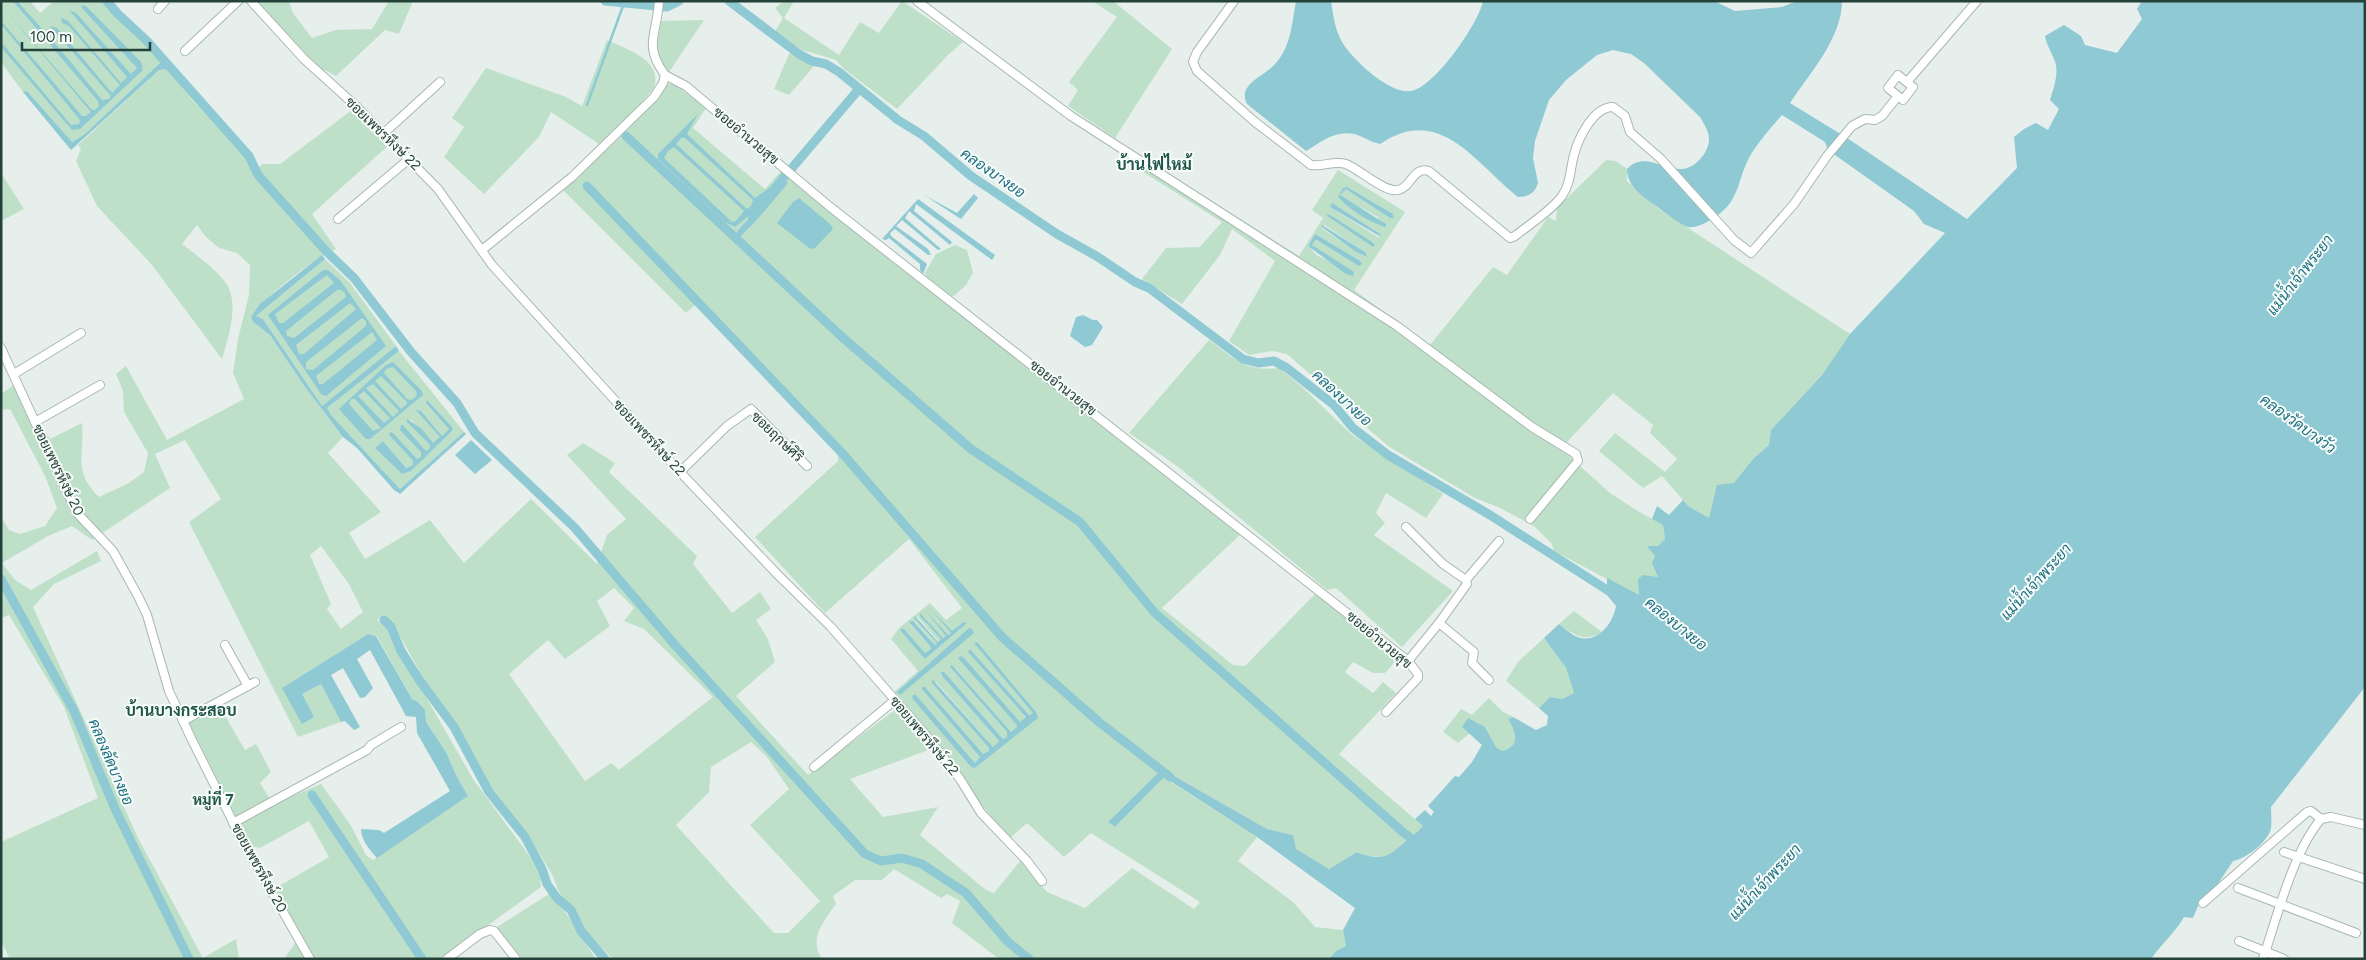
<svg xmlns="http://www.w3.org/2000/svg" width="2366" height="960" viewBox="0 0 2366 960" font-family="Figtree,Sarabun,sans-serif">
	<rect width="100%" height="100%" fill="#e6efeb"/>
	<g fill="#bfe0c8" fill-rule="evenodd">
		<polygon points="1,1 30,1 40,13 54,1 104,1 141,38 161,62 85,134 72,142 27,91 23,92 1,62"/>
		<polygon points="256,1 289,1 293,13 312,38 335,30 372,29 389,1 413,1 399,34 385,30 336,76 325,70 322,71"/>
		<polygon points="784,1 794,1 784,18 839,55 860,22 879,33 902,1 963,42 948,55 897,109 844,69 836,60 802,50 774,33 783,18 775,8"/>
		<polygon points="1092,1 1113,1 1172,49 1115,138 1068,106 1078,90 1069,82 1117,17"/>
		<path d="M704,20L669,72C652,53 658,43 661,21Z"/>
		<path d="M607,40C628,50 663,60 654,88L602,146L551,112L539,137L484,194L444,157L464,127L452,118L486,68L566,97L582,106Z"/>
		<polygon points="790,52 814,66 789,95 774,89"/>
		<path d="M168,69C179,82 189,98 202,110C222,129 242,148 255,172L262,164H280L352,110L389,145L312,214L336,249C311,260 267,295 251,317L253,322L270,335L305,387L343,437L328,453L381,512L349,533L365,559L430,520L464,563L531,499L597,564L607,535L626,519L567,455L583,443L615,463L609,472L697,556L693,564L732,613L760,592L771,609L756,620L768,639L775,662L736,696L808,775L895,710L931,749L850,779L883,817L938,807L920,835L986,890L994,893L1020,861L1047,892L1085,908L1132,868L1194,909L1200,902L1091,833L1064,857L1027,823L1009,839L893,693L918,671L891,639L899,628L930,603L946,620L962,608L909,539L825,613L755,537L838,461V455L696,304L686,313L563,190L626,132L668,84H674L706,108L693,128L765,189L781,171L870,244L1242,533L1162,608L1233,665L1245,666L1316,593L1398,658L1385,673H1373L1353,662L1345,672L1373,693L1383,682L1396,693L1339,754L1423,826C1418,833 1412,836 1406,842C1387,857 1382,861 1357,852L1329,869L1295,849L1292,835L1267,829L1162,769L1108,822L1115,827L1163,777L1257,837L1238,861L1293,902L1315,927L1343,930L1346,946L1336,951L1329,959H999L952,923L960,901L947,894L941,898L894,869L882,880H855L833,896L836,904C824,921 808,938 822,959H613L589,935L558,890L553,876L527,833L487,783L459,729L424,679L397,631L384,615L377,620L387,629L473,779L539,869L541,887L441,959H284L296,942L284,919L274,889L329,857L309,821L260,848L250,846L189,723L221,709L245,750L256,744L271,772L260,783L273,804L321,784L350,824L366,855L373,860L468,796L457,777L446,752L426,722L425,710L418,702L412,699L377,636L368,634L282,688L302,694L321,684L341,722L298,737L189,522L221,499L185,440L155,454L170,488L92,540L72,526L48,536L2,563L15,580L31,590L97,551L101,561L54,584L33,607L138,838L203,958L236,939L239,959H10L1,941V842L98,798L64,707L9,615L1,618V517L9,530L20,534L45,526L57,508L45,476L10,409L1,410V394L14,385L50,439L82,423C85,455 72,471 99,497L129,483L144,472L148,453L124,412L123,391L116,374L126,366L167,440L244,399L233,373L238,339L249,295L250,265L237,253L219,248L205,236L197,225L182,244C196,255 215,268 226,283C240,303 228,339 222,359L152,265L97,206L76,161L81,149L78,145L159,70ZM784,181L787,183L756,221L740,237L736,235L738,230ZM321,546L349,584L363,612L341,629L327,609L331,604L310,555ZM614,588L634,608L624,621L644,629L713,697L619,770L611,763L585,781L509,674L548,640L565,659L610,626L597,601ZM929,606L952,632L967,623L925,659L903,628L925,653L931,649L930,646L910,624L916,623L935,645L937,643L915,619L917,616L939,642L942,640L926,623L921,614L943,638L947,637L933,619L948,635L951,633ZM970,649L1029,715L1033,713L1032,710L1037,718L975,768L971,767L912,697L916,695L975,763L980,757L921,688L924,686L983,755L989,751V748L931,682H936L993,747L999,741L942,676L941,673H944L1003,739L1007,737V732L950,667L951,664L1011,732L1017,727L1016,724L961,656L1020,723L1026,717L969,652ZM751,742L767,757L789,789L750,825L820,901L788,933H774L676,825L709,792L711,767Z"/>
		<path d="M1137,154L1299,256L1323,218L1312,210L1338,170L1405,212L1354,290L1430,345L1493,267L1507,275L1548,217L1556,221L1557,208L1606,160L1616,161L1627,169V181L1659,209L1850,334L1822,375L1771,430L1769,445L1754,458L1709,518L1688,506L1662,476L1643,488L1599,451L1615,433L1665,472L1677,459L1650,433L1653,425L1613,393L1567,442L1570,457L1581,467L1610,493L1636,510L1663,525L1665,539L1658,546H1648L1655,556L1658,578L1639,596L1554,551L1552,544L1534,526L1500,508L1473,497L1388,446L1359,421L1339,394L1321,378L1310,374L1287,354L1272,351L1249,355L1229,341L1275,261L1232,229L1220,255L1182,304L1142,279L1166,248L1200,247L1222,222L1129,163ZM1347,187L1393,214L1346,189L1340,195L1343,198L1378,217L1379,225L1339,198L1338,197L1343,188ZM1334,205L1380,234L1381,237H1378L1330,207ZM1324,225L1365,252L1368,256L1356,252L1322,228ZM1315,234L1359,260L1361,264L1315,239L1312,245L1315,248L1354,273L1318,256L1308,246Z"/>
		<polygon points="1,173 24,209 1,221"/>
		<path d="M955,245L967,250L973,273L966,285L954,296C944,295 928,282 925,273L936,254Z"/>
		<polygon points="325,259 350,283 396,346 322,406 263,319 256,316"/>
		<path d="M1209,340C1235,359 1245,372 1279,368L1300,385L1351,434L1443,494L1426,518L1386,493L1376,513L1385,523L1374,535L1453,591L1402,647L1336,588L1327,590L1177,466L1129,433Z"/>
		<path d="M399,351L464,432L400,489L331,415L327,408ZM427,400L453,428L452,431L411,471L402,474L375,448L383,441L406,468L413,465V461L389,435L417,459L421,457V452L403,425L426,451L430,448V445L408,422L411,420L434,444L440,437L416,409L421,411L442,436L449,429Z"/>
		<path d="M1574,611L1602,632C1585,643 1574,635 1559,624Z"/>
		<polygon points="1544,638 1566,668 1574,693 1562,699 1550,697 1539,708 1506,681 1518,662"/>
		<path d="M1489,698L1502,711L1513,717L1508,719C1516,732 1521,746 1502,751L1496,747L1485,727H1462L1470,733L1458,743L1443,732L1461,709L1472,715Z"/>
		<polygon points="549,894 564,910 596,959 522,959 497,927"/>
	</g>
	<g fill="#8ec9d4" fill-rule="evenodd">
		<polygon points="13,1 17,1 59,48 102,100 109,99 111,96 50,26 57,28 112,93 120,85 69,26 62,23 61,18 68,21 121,83 127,77 69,10 76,13 131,74 137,68 81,7 82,5 86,6 141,62 143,70 80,129 72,130 1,47 1,42 71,125 79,124 80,120 1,24 1,21 82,116 86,116 91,112 1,5 91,109 95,110 99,106 98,101"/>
		<path d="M1296,1H1331C1333,14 1335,30 1342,42C1352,59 1390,95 1411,91C1434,88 1479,23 1483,1H1714L1735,11L1782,7L1797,1H1842C1842,38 1810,73 1790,103L1847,138L1967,219L2017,168L2014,137L2024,129L2036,123L2048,130L2059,109L2050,100C2053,90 2058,77 2056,65C2054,56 2047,47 2045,36L2064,25L2081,36L2085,45L2117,53L2142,19L2137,9L2142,1H2365V687L2271,807C2271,814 2272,821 2271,828C2269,841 2246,859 2233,861L2214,890L2201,899L2193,918L2184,917C2175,933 2162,943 2151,959H1329L1336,951L1346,946L1343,930L1355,908L1257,837L1164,777L1115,827L1108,822L1162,769L1267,829L1293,835L1296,849L1329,869L1357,852C1380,861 1387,858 1405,842C1411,837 1417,833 1423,826L1415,819L1425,810L1431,816L1434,812L1428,806L1455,776L1459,777L1472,762L1482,745L1462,727L1468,718L1485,727L1496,747L1502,751C1521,746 1516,732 1508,719L1513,717L1536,730L1547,725L1548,716L1539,708L1550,697L1562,699L1574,693L1566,668L1544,638L1559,624C1564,628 1570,633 1575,636C1596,646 1613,624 1616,606L1607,595V578L1639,595L1638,579L1643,575L1658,577L1652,563L1655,556L1647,546H1658L1665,539L1663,525L1652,519L1657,506L1669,515L1683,500L1688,506L1709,518L1717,485L1734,483L1754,458L1769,445L1771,430L1822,375L1850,334L1945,233L1924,224L1914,211L1828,150L1825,142L1782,115C1772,126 1762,138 1753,151C1734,181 1744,202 1707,222C1701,225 1695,228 1688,227C1680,225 1661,209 1653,204C1641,195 1627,185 1627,169C1644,151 1663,170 1682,169C1696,168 1709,152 1709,139C1709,131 1704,124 1700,117L1644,63L1631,54L1613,50L1597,55L1566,80L1549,100L1535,141L1533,158L1538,183C1535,193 1528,197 1518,197C1475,163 1440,103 1380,144C1370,142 1363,136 1354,134C1335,130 1321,142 1306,151L1247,104C1237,84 1264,77 1275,64C1291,47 1292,23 1296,1Z"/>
		<polygon points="161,62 168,69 159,70 71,150 23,92 27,91 72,142 85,134"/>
		<path d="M698,114L687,134L755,198L772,186L745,219L735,227L725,222L658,159V154ZM681,138H685L753,200L751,206L747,209L676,144ZM674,147L744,211L736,221L732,222L664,158L668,151Z"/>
		<polygon points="784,181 788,183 756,221 740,237 736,235 738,230"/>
		<path d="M1347,187L1393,214L1394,218H1390L1346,189L1340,195L1386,224V227C1370,223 1349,209 1338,197L1343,188Z"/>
		<polygon points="974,194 978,198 961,219 924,195 957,213"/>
		<polygon points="799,198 830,224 833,229 814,249 809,248 777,223 793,202"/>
		<polygon points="918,199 995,255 992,260 916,204 914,211 952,242 950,245 909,211 905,218 941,249 938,250 902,220 896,226 928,249 931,255 928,255 895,229 890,233 891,236 927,264 923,274 920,270 920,264 889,238 886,240 882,239"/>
		<polygon points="1332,203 1380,234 1381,237 1330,207"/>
		<polygon points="1326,215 1330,215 1372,242 1375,245 1373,247"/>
		<polygon points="1322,225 1365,252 1368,257 1356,252 1322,227"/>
		<polygon points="1315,234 1359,260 1362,264 1359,266 1317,240 1315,240 1312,245 1354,272 1353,276 1346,274 1308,246"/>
		<polygon points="322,255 325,259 256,316 263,319 322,406 396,346 399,351 327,408 331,415 400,489 464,432 466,434 400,494 394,490 357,448 343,437 305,387 270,335 253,322 251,317 260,304"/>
		<path d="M323,270H328L340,280L386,346L326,396L321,394L268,315ZM327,275L334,283L283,323H279L275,314ZM337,290H341L345,293L346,297L294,338L287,336L286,331ZM350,303L356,309L304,354H299L296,345ZM362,318L366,321V326L313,370L306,369V362ZM372,332L377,340L323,384H319L316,376Z"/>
		<polygon points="1083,315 1093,320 1097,320 1103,327 1092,345 1085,347 1070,336 1076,317"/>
		<path d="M393,362L421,390L423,395L370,439H366L339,409L386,365ZM393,367L416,391L417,395L412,400L407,399L384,373L386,369ZM381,376L407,402V404L401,409L375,381ZM373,384L399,411L393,417L366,388ZM364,391L390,418L384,423L358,396ZM351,399H355L381,428L373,431L349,404Z"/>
		<polygon points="427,400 453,428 452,431 411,471 402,474 375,448 383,441 406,468 413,465 413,461 389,435 390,432 393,433 417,459 421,457 421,452 400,430 401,425 403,425 426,451 430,448 430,445 407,422 407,419 422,429 433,443 440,437 415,409 421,411 442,436 449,429 426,403"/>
		<polygon points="471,440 492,460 475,474 455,455"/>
		<polygon points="928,606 952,631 964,622 967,623 925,659 900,630 903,628 925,653 931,649 930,646 909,622 913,621 935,645 937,643 914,618 915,616 938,642 941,639 920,616 920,613 943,638 946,636 925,610 948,635 951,633"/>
		<polygon points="969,628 972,629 974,633 900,695 897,692"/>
		<path d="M368,634L376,636L412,699L418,702L425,710L426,722L446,752L457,777L468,796L377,858C370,850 361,840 361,829L379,830L384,833L450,791L417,733L416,717L406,716L370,650L357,659L373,688L365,697L360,698L343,668L331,675L360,727L354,730L345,721L341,722L321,684L302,694L314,717L302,724L282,688Z"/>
		<polygon points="977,642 1036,712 1038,718 975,768 971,767 912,698 913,695 916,695 975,763 980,757 921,688 924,686 983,754 989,751 989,748 931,682 933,680 993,747 999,741 942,676 941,672 944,672 1003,739 1007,737 1007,732 950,667 951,664 1011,732 1017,727 1016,724 958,658 961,656 964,658 1020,722 1026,717 968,652 970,649 1029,715 1033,713 974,643"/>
	</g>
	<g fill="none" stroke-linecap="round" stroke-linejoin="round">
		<polyline stroke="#8ec9d4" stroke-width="2.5" points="587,105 624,3"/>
		<g stroke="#8ec9d4" stroke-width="9">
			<polyline points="107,1 117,13 146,40 249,156 258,175 326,251 354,278 411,352 457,403 475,433 575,528 675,645 865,854 881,861 902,858 922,864 966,893 1008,942 1029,959"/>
			<polyline points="605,1 667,7 679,1"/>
			<polyline points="729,1 799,54 812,61 826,64 839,72 898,120 924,136 971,176 1057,234 1098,257 1135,282 1149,288 1243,359 1258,363 1274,361 1287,368 1334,405 1353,428 1388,455 1490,515 1615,595"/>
			<polyline points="626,136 841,336 971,449 1080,522 1155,613 1404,833 1420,845"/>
			<polyline points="792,168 859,89"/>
			<polyline points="587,186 842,453 1002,637 1099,722 1170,777"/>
			<polyline points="752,216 785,176"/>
			<polyline points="1,579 74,711 116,811 189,959"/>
			<polyline points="384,620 391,627 401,651 420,681 454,727 489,792 525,837 542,869 547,884 557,898 571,910 581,931 605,959"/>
			<polyline points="312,795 422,959"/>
		</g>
		<g stroke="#a8b8b2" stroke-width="10">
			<g id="minor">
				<polyline points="251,1 304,59 357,107 438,189 492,265 680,472 779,576 831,627 924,733 960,779 981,813 1027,861 1042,881"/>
				<polyline points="917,1 1071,116 1397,326 1532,427 1576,454 1578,461 1530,519"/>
				<path d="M1234,1L1197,52L1193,62L1197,71L1255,122L1311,165C1323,167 1334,160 1346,164C1359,169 1385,193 1398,190C1411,188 1413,166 1429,171L1510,238L1515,236C1530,224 1551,211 1562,196C1571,183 1570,169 1574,155C1578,139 1593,107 1613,107L1625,116L1630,132L1661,159L1734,240L1751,253L1794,204L1827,156L1852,126L1865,119L1875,120L1882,116L1898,96"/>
				<polyline points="158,9 165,1"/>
				<polyline points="185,51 238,1"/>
				<polyline points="665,75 686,86 829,206 1408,661 1418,674 1418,678 1386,712"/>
				<polygon points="1898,75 1913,87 1903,100 1888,88"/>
				<polyline points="1907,82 1977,1"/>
				<polyline points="383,134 440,82"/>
				<polyline points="338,219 409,159"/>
				<path d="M482,250L572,177L654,97L663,83L665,75C643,45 657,35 659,1"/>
				<polyline points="1,348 77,513 113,551 138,596 147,615 169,691 191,738 241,838 310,959"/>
				<polyline points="14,374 81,333"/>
				<polyline points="35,422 100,385"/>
				<polyline points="680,472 727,426 751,409 807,466"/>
				<polyline points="1406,527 1443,564 1466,580 1467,584 1439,623 1408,661"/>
				<polyline points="1466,580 1499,541"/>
				<polyline points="1439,623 1474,652 1472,663 1489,680"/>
				<polyline points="225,645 248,686"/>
				<polyline points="183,721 255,682"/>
				<polyline points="814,767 895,700"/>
				<polyline points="233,823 367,750 371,745 401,727"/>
				<polyline points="2284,852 2365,879"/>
				<polyline points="2238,888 2356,933"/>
				<polyline points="2203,903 2307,812 2311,811 2321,819"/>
				<polyline points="2239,941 2284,959"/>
				<polyline points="447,959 480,934 490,930 494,931 516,959"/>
				<path d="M2263,959C2277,917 2293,852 2321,819L2331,817L2365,825"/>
			</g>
		</g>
		<use href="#minor" stroke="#fff" stroke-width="8"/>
	</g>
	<g text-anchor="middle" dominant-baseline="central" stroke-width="4" stroke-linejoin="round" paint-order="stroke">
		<g font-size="14" fill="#24423a" stroke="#f7fbf9">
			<text transform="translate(383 134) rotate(44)">ซอยเพชรหึงษ์ 22</text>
			<text transform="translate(746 136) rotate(40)">ซอยอำนวยสุข</text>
			<text transform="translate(1063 388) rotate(38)">ซอยอำนวยสุข</text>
			<text transform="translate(777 437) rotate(44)">ซอยฤกษ์ศิริ</text>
			<text transform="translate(649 438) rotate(47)">ซอยเพชรหึงษ์ 22</text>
			<text transform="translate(58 470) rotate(64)">ซอยเพชรหึงษ์ 20</text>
			<text transform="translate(1379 640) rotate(40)">ซอยอำนวยสุข</text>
			<text transform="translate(924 736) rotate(50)">ซอยเพชรหึงษ์ 22</text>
			<text transform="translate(259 868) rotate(61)">ซอยเพชรหึงษ์ 20</text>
		</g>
		<g font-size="15" font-style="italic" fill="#1c6f80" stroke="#f7fbf9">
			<text transform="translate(993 173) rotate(35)">คลองบางยอ</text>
			<text transform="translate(2300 275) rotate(-52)">แม่น้ำเจ้าพระยา</text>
			<text transform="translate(1342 398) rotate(43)">คลองบางยอ</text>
			<text transform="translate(2298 424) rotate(36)">คลองวัดบางวัว</text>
			<text transform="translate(2036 582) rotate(-48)">แม่น้ำเจ้าพระยา</text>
			<text transform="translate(1676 624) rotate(39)">คลองบางยอ</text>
			<text transform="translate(111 762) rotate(67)">คลองลัดบางยอ</text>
			<text transform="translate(1765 882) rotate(-47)">แม่น้ำเจ้าพระยา</text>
		</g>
		<g font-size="15" font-weight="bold" fill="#1f5548" stroke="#f7fbf9">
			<text x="213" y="800">หมู่ที่ 7</text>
		</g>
		<g font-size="16" font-weight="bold" fill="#1f5548" stroke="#f7fbf9">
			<text x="1154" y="164">บ้านไฟไหม้</text>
			<text x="181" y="710">บ้านบางกระสอบ</text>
		</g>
	</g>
	<rect width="2366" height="960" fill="none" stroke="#24423a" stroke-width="5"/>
	<path d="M22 42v8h128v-8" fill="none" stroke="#24423a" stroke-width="2.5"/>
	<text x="30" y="42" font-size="15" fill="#24423a" stroke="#f7fbf9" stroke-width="4" paint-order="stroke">100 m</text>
</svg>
